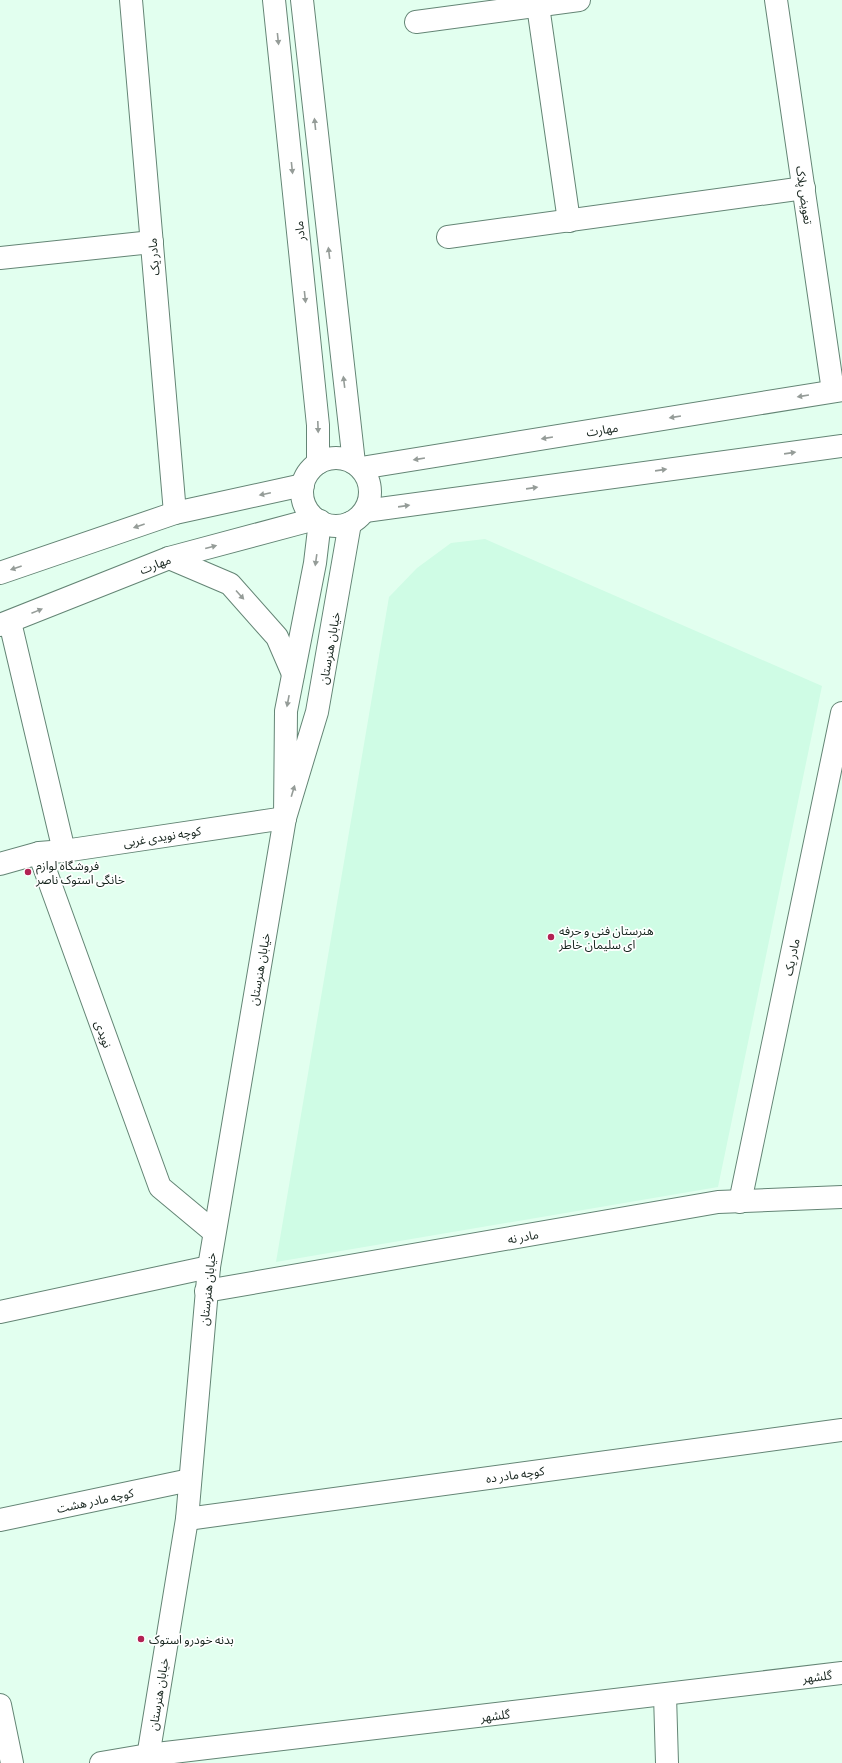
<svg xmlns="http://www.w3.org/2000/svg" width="842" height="1763" viewBox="0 0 842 1763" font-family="Barlow,'Noto Sans Arabic',sans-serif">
	<rect width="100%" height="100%" fill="#e2ffef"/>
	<polygon fill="#cffce5" points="485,539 822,686 718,1187 276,1262 389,597 417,568 451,543"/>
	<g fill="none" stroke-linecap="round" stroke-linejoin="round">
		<g stroke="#648575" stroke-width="24">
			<g id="minor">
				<polyline points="131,0 175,513"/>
				<polyline points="274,0 318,425 318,463"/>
				<polyline points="302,0 354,463"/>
				<polyline points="776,0 833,391"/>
				<polyline points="538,6 569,221"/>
				<polyline points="416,22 579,0"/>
				<polyline points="448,237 804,188"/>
				<polyline points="0,258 152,242"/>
				<polyline points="10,622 64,851"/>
				<polyline points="39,853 64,851 285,818"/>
				<polyline points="0,864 39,853 160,1187 214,1232"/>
				<polyline points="740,1202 842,713"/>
				<polyline points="206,1291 718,1202 842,1197"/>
				<polyline points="0,1312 209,1267"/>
				<polyline points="187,1519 842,1430"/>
				<polyline points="0,1520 190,1480"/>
				<polyline points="665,1695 667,1763"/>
				<polyline points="0,1705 12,1763"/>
				<polyline points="101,1763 148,1755 842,1673"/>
			</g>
		</g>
		<g stroke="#648575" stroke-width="24">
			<g id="major">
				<circle cx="336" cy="492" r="34"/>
				<polyline points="361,468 842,390"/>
				<polyline points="365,511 842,446"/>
				<polyline points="320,521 315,563 286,711 285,818 317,712 350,523"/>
				<polyline points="169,558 230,584 277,637 293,674"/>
				<polyline points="0,573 175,513 303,485"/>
				<polyline points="0,625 169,558 315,519"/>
				<polyline points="147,1763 187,1519 209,1267 285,818"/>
			</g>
		</g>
		<use href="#minor" stroke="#fff" stroke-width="22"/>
		<use href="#major" stroke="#fff" stroke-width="22"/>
	</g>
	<defs><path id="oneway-solid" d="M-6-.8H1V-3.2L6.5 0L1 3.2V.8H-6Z"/></defs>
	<g fill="#959c98">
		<use href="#oneway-solid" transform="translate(278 39) rotate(84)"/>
		<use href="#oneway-solid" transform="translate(315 124) rotate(-96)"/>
		<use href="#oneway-solid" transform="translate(292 168) rotate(84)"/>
		<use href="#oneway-solid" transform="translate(329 253) rotate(-97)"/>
		<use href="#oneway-solid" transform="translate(305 297) rotate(84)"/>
		<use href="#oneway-solid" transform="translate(344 382) rotate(-97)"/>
		<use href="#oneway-solid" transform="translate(803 396) rotate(171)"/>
		<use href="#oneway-solid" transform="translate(675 417) rotate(171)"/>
		<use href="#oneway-solid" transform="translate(318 427) rotate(88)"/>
		<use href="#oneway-solid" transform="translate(547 438) rotate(171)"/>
		<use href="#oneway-solid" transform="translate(790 453) rotate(-8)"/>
		<use href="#oneway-solid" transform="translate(419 459) rotate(171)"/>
		<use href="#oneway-solid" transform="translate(661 470) rotate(-8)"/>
		<use href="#oneway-solid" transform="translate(532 488) rotate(-8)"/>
		<use href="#oneway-solid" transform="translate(265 494) rotate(168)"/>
		<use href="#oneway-solid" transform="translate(404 506) rotate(-8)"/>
		<use href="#oneway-solid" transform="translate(139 526) rotate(161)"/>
		<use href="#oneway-solid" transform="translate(211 547) rotate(-15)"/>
		<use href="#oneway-solid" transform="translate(316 560) rotate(98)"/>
		<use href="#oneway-solid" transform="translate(16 568) rotate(161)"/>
		<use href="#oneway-solid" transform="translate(240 595) rotate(48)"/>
		<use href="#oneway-solid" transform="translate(37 611) rotate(-22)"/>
		<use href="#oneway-solid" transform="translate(288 701) rotate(101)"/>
		<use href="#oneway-solid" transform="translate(293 791) rotate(-73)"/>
	</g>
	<g fill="#b22253" stroke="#fff" stroke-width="1.5">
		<circle cx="28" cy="872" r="4"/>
		<circle cx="551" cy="937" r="4"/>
		<circle cx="141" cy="1639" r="4"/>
	</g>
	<g text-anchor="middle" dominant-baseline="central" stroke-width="3.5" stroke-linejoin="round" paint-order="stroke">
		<g font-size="12" fill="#14221b" stroke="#fff">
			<text transform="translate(805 195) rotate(82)">تعویض پلاک</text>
			<text transform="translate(299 231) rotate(-96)">مادر</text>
			<text transform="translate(153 257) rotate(-95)">مادر یک</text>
			<text transform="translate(602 429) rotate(-9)">مهارت</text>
			<text transform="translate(155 564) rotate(-21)">مهارت</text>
			<text transform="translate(329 648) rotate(-80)">خیابان هنرستان</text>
			<text transform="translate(162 836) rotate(-9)">کوچه نویدی غربی</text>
			<text transform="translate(791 957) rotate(-78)">مادر یک</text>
			<text transform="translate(259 969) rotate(-80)">خیابان هنرستان</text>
			<text transform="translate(104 1034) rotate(70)">نویدی</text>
			<text transform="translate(523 1236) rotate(-10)">مادر نه</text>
			<text transform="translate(207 1289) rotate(-84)">خیابان هنرستان</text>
			<text transform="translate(515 1474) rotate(-8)">کوچه مادر ده</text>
			<text transform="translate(95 1500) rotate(-12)">کوچه مادر هشت</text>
			<text transform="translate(817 1676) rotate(-7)">گلشهر</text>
			<text transform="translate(158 1694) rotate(-81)">خیابان هنرستان</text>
			<text transform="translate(495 1715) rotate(-7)">گلشهر</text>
		</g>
		<g font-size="12" fill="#14221b" stroke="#fff" text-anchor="start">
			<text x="36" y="865">فروشگاه لوازم<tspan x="36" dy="14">خانگى استوک ناصر</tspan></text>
			<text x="559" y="930">هنرستان فنی و حرفه<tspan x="559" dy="14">ای سلیمان خاطر</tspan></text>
			<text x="149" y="1639">بدنه خودرو استوک</text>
		</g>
	</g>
</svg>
